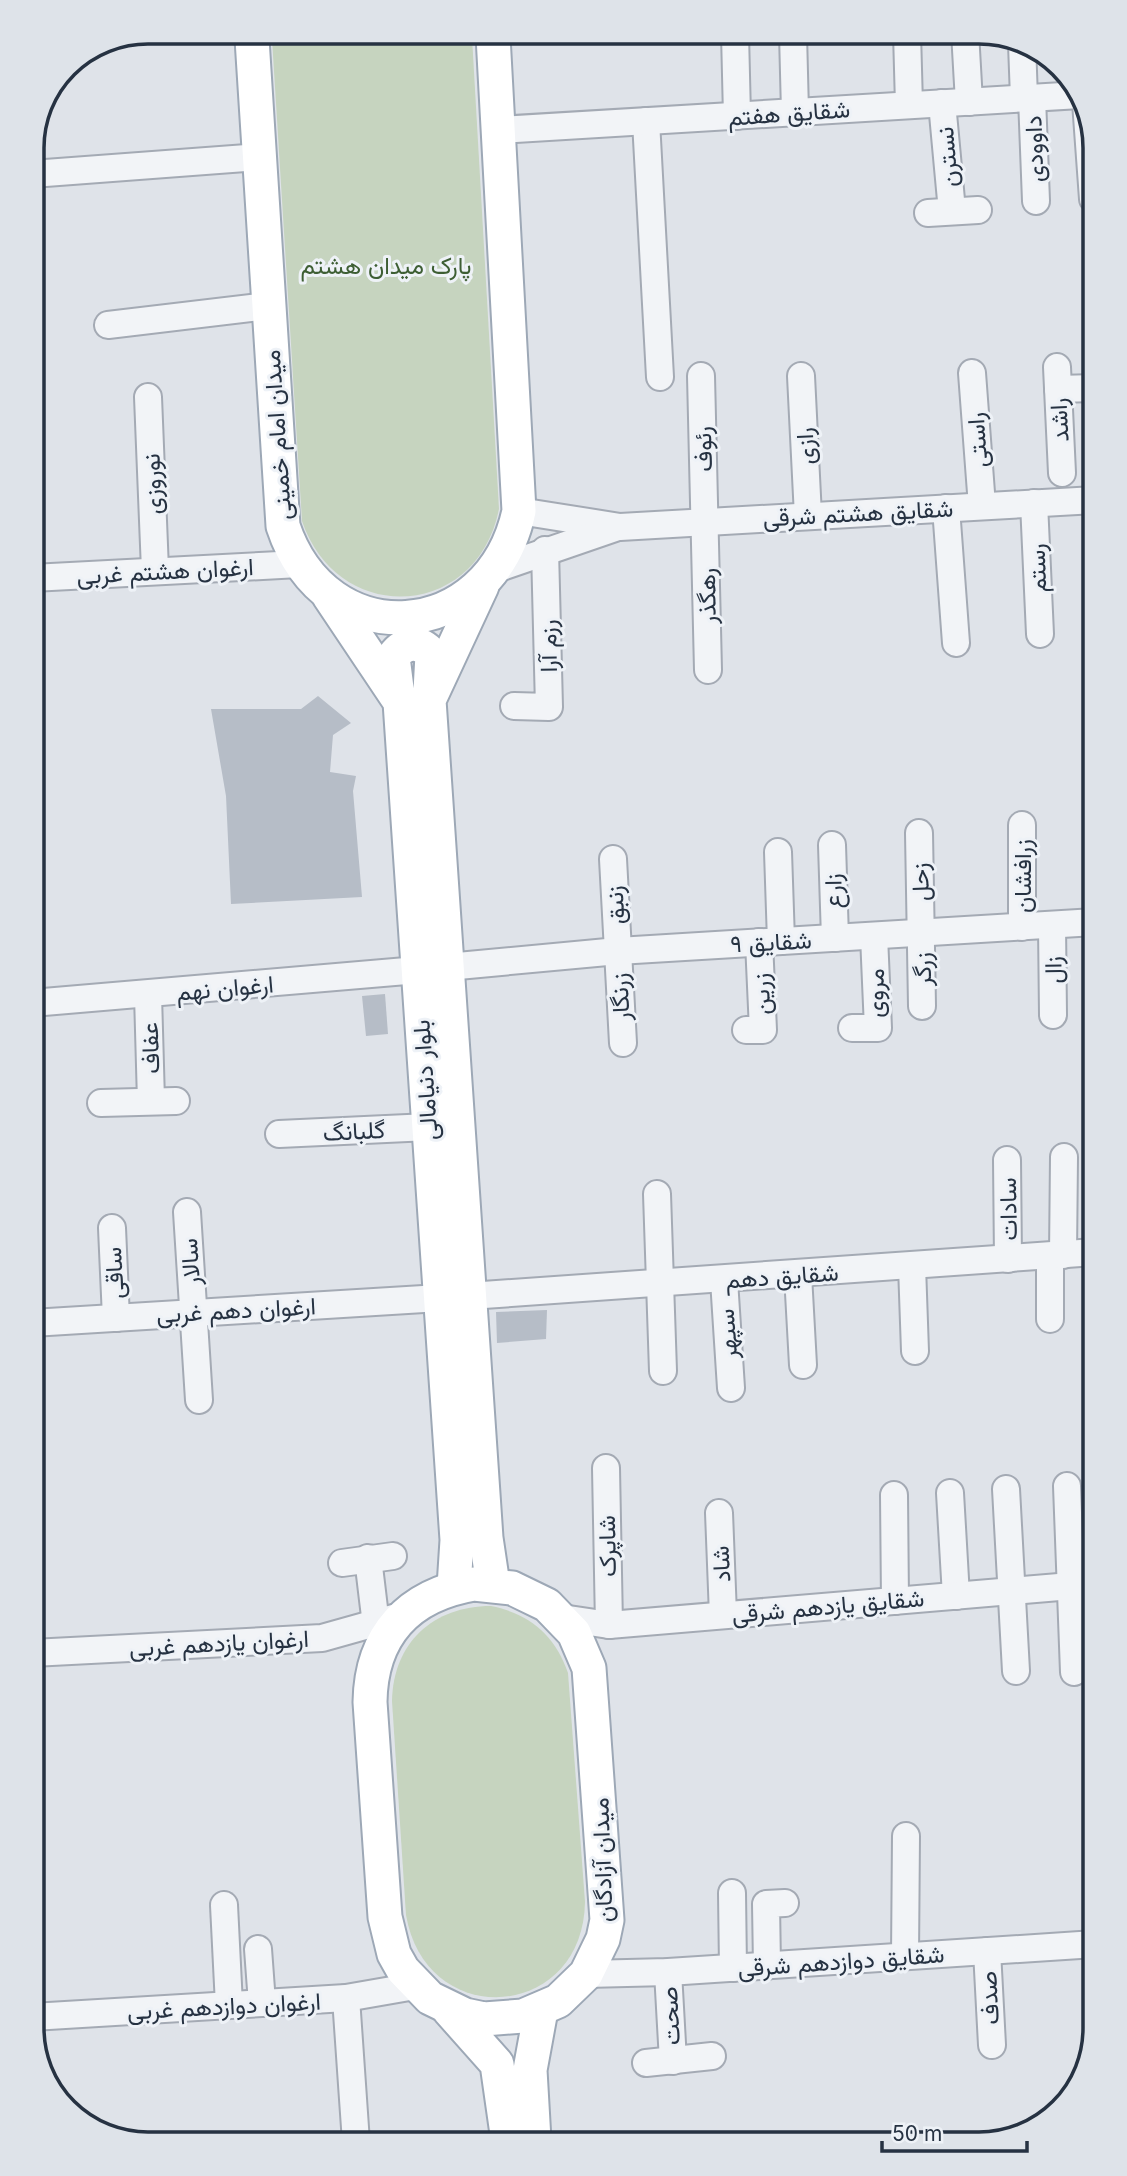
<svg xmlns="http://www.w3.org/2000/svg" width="1127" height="2176" viewBox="0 0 1127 2176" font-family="Inter,Vazirmatn,sans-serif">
	<rect width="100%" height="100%" fill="#dfe3e9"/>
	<g fill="#c6d4bf">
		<path d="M472,37L499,509C477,620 338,627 302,521L272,39Z"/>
		<path d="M491,1606C530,1614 555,1635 568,1673L585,1902C583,2021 426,2032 406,1915L392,1701C393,1643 433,1606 491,1606Z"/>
	</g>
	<g fill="#b6bdc7">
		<polygon points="318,696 351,723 333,735 330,772 356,776 353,791 362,897 231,904 226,796 211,709 301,709"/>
		<polygon points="385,994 388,1034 366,1036 362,996"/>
		<polygon points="547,1310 546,1339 497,1343 496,1312"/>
	</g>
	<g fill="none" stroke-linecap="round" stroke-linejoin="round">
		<g stroke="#a4aab4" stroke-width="30">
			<g id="minor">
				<polyline points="965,32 969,102"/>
				<polyline points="907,33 909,105"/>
				<polyline points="735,34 737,116"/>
				<polyline points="793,34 795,112"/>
				<polyline points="1022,44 1024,98"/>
				<polyline points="1032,98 1036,201"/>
				<polyline points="1086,102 1093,199"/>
				<polyline points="942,103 952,211"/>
				<polyline points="646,121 660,377"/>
				<polyline points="498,130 1080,95"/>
				<polyline points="32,174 259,157"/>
				<polyline points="928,213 978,210"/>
				<polyline points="108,325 268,306"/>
				<polyline points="1057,367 1062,473"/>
				<polyline points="972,373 982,506"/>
				<polyline points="701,376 708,670"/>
				<polyline points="801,376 808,516"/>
				<polyline points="1058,389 1095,388"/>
				<polyline points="148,397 155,570"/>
				<polyline points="1034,503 1040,634"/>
				<polyline points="946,508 956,643"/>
				<polyline points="519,511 620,527 1095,500"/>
				<polyline points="496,569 615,528"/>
				<polyline points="32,578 299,564"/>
				<polyline points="514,706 549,707 545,550"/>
				<polyline points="1022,825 1022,927"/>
				<polyline points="919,833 922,1006"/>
				<polyline points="832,845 835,938"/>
				<polyline points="778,852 781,941"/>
				<polyline points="613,859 623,1043"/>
				<polyline points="1052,925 1053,1015"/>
				<polyline points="447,967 618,951 1095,922"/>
				<polyline points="148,995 151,1101"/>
				<polyline points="32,1003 418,970"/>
				<polyline points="852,1028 878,1028 874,936"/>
				<polyline points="746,1030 763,1030 759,942"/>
				<polyline points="101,1103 176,1101"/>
				<polyline points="279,1134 429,1127"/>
				<polyline points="1007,1160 1008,1259"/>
				<polyline points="657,1194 663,1371"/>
				<polyline points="187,1212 199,1400"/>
				<polyline points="112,1228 116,1318"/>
				<polyline points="1063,1255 1064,1157"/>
				<polyline points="1050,1256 1050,1319"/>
				<polyline points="912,1266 915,1351"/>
				<polyline points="798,1275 803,1365"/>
				<polyline points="724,1280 731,1388"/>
				<polyline points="469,1296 1095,1252"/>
				<polyline points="32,1323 440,1298"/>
				<polyline points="606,1468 609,1625"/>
				<polyline points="1067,1486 1074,1672"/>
				<polyline points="1006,1489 1016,1671"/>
				<polyline points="950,1493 956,1596"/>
				<polyline points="894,1495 895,1601"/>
				<polyline points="719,1513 723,1615"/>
				<polyline points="368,1558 376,1625"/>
				<polyline points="342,1563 393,1556"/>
				<polyline points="562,1618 609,1625 1095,1584"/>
				<polyline points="32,1653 322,1638 404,1615"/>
				<polyline points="732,1893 733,1968"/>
				<polyline points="224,1905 229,2005"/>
				<polyline points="258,1949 262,2003"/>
				<polyline points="987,1951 992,2045"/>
				<polyline points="905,1956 906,1836"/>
				<polyline points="767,1966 766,1904 785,1903"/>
				<polyline points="668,1972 673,2061"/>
				<polyline points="586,1974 668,1972 1095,1944"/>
				<polyline points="346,1998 356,2142"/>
				<polyline points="32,2017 346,1998 415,1986"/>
				<polyline points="646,2063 712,2056"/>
			</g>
		</g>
		<g stroke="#9da8b6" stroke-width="37">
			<g id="major">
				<path d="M252,39L283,526C326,656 490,645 519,511L493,36"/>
				<polyline points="482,586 429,700 486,1538 493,1585"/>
				<polyline points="329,596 400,702 457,1540 454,1587"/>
				<path d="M398,696L393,657C404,641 420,640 432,655L430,691"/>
				<path d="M474,1584L512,1588L547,1605L574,1633L589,1668L607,1920L603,1939L586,1974L558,2001L523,2016L484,2019L465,2015L430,1998L403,1970L394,1954L385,1917L370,1702C371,1635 409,1595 474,1584Z"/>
				<polyline points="449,2010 497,2064 508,2141"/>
				<polyline points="534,2140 530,2070 541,2010"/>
			</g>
		</g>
		<use href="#minor" stroke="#f2f4f7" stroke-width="26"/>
		<use href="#major" stroke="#fff" stroke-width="33"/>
	</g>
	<g text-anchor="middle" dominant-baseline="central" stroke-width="6" stroke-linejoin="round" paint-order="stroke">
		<g font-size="24" fill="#263242" stroke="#eef2f7">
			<text transform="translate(789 113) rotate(-4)">شقایق هفتم</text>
			<text transform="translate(1034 149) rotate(-92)">داوودی</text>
			<text transform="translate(947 157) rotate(-95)">نسترن</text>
			<text transform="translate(1059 420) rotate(-93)">راشد</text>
			<text transform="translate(277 435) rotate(-94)">میدان امام خمینی</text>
			<text transform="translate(977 440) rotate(-94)">راستی</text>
			<text transform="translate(805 446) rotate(-93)">رازی</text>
			<text transform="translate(703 449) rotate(-92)">رئوف</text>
			<text transform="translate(152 484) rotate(-92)">نوروزی</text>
			<text transform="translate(858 513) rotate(-3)">شقایق هشتم شرقی</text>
			<text transform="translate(1037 568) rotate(-92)">رستم</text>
			<text transform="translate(165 571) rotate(-3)">ارغوان هشتم غربی</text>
			<text transform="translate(707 596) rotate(-91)">رهگذر</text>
			<text transform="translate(548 646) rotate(-91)">رزم آرا</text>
			<text transform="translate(1022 876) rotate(-90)">زرافشان</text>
			<text transform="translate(920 882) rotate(-92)">زحل</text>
			<text transform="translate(833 891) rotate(-91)">زارع</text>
			<text transform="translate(615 905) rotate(-93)">زنبق</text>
			<text transform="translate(771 942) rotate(-3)">شقایق ۹</text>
			<text transform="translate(922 969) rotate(-90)">زرگر</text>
			<text transform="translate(1053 970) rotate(-91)">زال</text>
			<text transform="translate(225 988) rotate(-5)">ارغوان نهم</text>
			<text transform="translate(875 993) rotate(-89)">مروی</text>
			<text transform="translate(761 994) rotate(-92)">زرین</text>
			<text transform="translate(620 997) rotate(-93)">زرنگار</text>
			<text transform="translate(150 1048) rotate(-92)">عفاف</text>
			<text transform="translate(425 1080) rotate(-94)">بلوار دنیامالی</text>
			<text transform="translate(354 1131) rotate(-3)">گلبانگ</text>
			<text transform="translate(1008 1209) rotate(-91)">سادات</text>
			<text transform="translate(190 1262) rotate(-94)">سالار</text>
			<text transform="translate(114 1273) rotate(-93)">ساقی</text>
			<text transform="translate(782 1276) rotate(-4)">شقایق دهم</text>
			<text transform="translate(236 1310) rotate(-3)">ارغوان دهم غربی</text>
			<text transform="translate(727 1334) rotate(-94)">سپهر</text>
			<text transform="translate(607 1546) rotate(-91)">شاپرک</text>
			<text transform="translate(721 1564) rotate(-93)">شاد</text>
			<text transform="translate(828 1606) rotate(-5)">شقایق یازدهم شرقی</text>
			<text transform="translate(219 1643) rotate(-3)">ارغوان یازدهم غربی</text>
			<text transform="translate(602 1860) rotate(-92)">میدان آزادگان</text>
			<text transform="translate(841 1961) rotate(-4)">شقایق دوازدهم شرقی</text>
			<text transform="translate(989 1998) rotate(-93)">صدف</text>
			<text transform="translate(224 2006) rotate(-3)">ارغوان دوازدهم غربی</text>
			<text transform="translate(670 2016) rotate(-93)">صحت</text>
		</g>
		<g font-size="24" fill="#3d5e33" stroke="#eef2f7">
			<text x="386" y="265">پارک میدان هشتم</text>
		</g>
	</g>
	<path d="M0 0H1127V2176H0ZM148 44H979A104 104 0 0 1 1083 148V2028A104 104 0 0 1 979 2132H148A104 104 0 0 1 44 2028V148A104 104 0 0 1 148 44Z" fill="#dee3e9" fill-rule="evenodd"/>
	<path fill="none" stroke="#263242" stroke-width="3.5" d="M148 44H979A104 104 0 0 1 1083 148V2028A104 104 0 0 1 979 2132H148A104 104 0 0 1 44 2028V148A104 104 0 0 1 148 44Z"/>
	<path d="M882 2141v10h145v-10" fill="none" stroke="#263242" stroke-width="3.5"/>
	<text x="892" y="2141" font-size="21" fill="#263242" stroke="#eef2f7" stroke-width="5" paint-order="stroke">50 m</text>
</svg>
